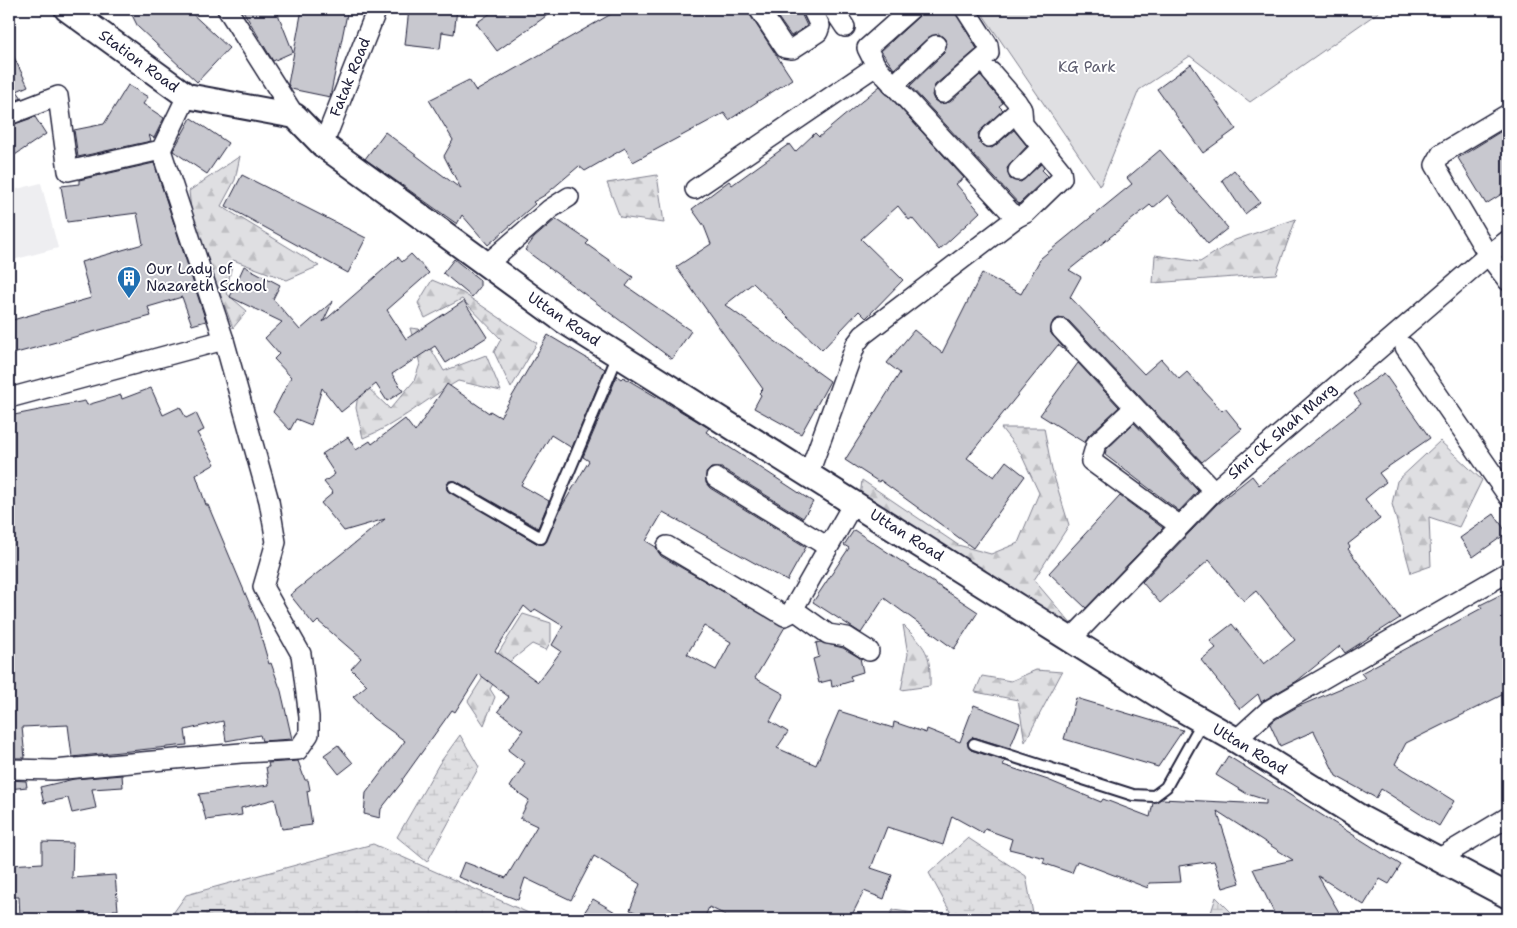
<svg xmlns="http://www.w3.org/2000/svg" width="1517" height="928" viewBox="0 0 1517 928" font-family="'Shantell Sans',sans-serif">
	<defs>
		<pattern id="forest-firs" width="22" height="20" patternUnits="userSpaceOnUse" patternTransform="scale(1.25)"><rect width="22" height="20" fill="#dfdfe2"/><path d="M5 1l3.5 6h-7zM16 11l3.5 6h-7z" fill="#bfbfc3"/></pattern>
		<pattern id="wetland-marsh" width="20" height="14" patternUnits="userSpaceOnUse" patternTransform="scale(1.25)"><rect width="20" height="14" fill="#dfdfe2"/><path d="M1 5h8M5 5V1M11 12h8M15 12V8" fill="none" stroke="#bfbfc3"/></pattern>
	</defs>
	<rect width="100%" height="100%" fill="#fff"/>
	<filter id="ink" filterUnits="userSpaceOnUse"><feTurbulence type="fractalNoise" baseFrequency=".02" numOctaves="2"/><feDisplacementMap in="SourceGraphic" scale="10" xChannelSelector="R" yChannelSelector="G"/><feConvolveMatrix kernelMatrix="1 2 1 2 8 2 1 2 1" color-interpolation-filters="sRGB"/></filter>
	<g filter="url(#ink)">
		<polygon fill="#eeeef1" points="41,183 58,248 9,261 9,191"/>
		<polygon fill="#dfdfe2" stroke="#80808e" points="979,9 1383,9 1250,102 1190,56 1139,90 1100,186"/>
		<g fill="url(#forest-firs)" stroke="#80808e">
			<polygon points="240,156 235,180 221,206 319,266 287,280 233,260 226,293 247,311 233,328 192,219 189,191"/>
			<polygon points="657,175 664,223 620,217 607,183"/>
			<polygon points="1296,219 1276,274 1153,283 1155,255 1200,262 1235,240"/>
			<polygon points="432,280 463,293 537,343 511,388 494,352 501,339 462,299 425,318 418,303"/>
			<path d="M410,328L419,329L444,371L486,355L501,391L458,381C426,399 397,425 363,438L356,408L360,380L390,409L414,381L420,364Z"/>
			<polygon points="1001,428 1044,428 1052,470 1069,525 1034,580 1078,632 860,497 862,480 958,545 991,554 1018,543 1039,493 1020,452"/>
			<polygon points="1440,441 1482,480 1459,527 1429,517 1431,566 1411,573 1392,504 1397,481"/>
			<polygon points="523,614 551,623 551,641 546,650 532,644 503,667 490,689 495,697 484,725 468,701"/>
			<path d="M903,625C926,648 931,652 930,686L901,690L908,654Z"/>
			<polygon points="1036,670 1062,672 1025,742 1018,700 975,692 982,676 1011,681"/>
		</g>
		<g fill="url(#wetland-marsh)" stroke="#80808e">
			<polygon points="460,735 479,767 427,862 397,837 439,764"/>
			<polygon points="968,838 1026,876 1034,919 954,919 929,873"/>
			<polygon points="373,844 542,919 169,919 186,895"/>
			<polygon points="1216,897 1238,919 1209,919"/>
			<polygon points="893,910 929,915 932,919 887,919"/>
		</g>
		<g fill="#c8c8cf" stroke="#22223b" fill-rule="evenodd">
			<polygon points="129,9 187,9 229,48 197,82 138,27"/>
			<polygon points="242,9 276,9 293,52 273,61"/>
			<polygon points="302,9 348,9 330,97 291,89 288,84"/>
			<polygon points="409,9 457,9 454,34 442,32 440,49 405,45"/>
			<polygon points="497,9 556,9 497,51 476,23"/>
			<polygon points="620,9 748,9 750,15 792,79 729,120 724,113 633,162 625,148 585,171 579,166 545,195 533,202 535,204 488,245 462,215 457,224 365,159 385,132 461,189 444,156 453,140 429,100 469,80 476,91"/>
			<polygon points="772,9 799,9 807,26 791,36"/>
			<polygon points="922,9 954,9 977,49 935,85 932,95 934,100 940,104 950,102 980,75 1003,103 999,106 1003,110 978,133 980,144 992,148 1014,130 1027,146 1007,168 1010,179 1021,182 1041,164 1044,168 1042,170 1048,176 1019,204 910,86 944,53 947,43 944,38 939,34 929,37 894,69 881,51 918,17"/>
			<polygon points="9,47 28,86 17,91 22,98 9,103"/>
			<polygon points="1191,64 1236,129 1203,153 1157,89"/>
			<polygon points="128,85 148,97 143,104 164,118 154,138 149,135 151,141 78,157 74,130 104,124"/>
			<polygon points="880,86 964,178 956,184 980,212 939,250 912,218 909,220 898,206 861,239 903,280 866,318 859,311 822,350 753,283 725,305 830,381 801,434 754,408 761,395 759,393 763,389 676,267 711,244 704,226 692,209 729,181 732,185 789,144 795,152 815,133 819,137"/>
			<polygon points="35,117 46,134 9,159 9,126"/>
			<polygon points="191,118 228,143 207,174 173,151"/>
			<polygon points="1508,127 1508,190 1486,204 1458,158"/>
			<polygon points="1160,150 1228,228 1208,244 1168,195 1153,208 1150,205 1069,270 1081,277 1070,297 1144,374 1161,359 1179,379 1187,372 1222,411 1225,408 1242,429 1202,462 1069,321 1059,318 1053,321 1050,332 1067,352 1058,345 967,458 994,477 1006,461 1025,476 973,548 880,480 879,482 845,460 900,373 887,363 914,330 942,353 982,273 1021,294 1041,258 1132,184 1127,178"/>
			<polygon points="154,163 206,321 192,325 182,297 148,307 151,316 9,355 9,321 91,298 81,262 143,244 137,213 67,222 61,186 79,184 79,180"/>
			<polygon points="1234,170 1260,202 1245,214 1222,180"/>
			<polygon points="242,175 366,238 348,273 226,206"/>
			<polygon points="556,219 589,241 586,244 633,277 626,286 691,331 672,359 525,250 534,238"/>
			<polygon points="411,254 429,273 387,310 406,339 464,301 487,337 446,363 435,346 392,374 403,391 387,401 376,384 341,412 322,388 311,425 296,419 290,430 273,412 291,377 274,359 279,354 265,338 282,322 230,297 244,266 280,285 273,299 300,330 333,301 323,322 398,257 402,262"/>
			<polygon points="454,259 480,280 480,287 472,297 443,273"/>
			<path d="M548,335L605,369L572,448L551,435L521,485L549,501L538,528L456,481H449L447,490L538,544H544L561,508L589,461L583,457L617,376L621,379L623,377L709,428L706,432L813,502L803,518L722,468H711L706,473V483L710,488L806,547L787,581L663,512L646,541L656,547L661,556L785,627L755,678L784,694L770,721L788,732L777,748L816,765L839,711L893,728L894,722L926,733L927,729L960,742L974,705L1020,723L1010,748L973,737L967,742L971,750L1005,761L1003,765L1048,780L1101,802L1103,799L1150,817L1153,803L1161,799L1266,804V800L1247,794L1216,775L1228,756L1401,865L1389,884L1380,879L1364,905L1318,876L1343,919H1277L1253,869L1293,860L1217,811L1240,883L1223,888L1214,861L1179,866L1181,882L1149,883L1148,888L1077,861L1072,873L1043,863L1045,858L1009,849L1012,839L985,829L983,833L952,816L943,845L887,827L871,868L892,875L884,899L864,891L850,919H734L709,907L704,919H652L630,910L640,884L594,856L571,900L525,878L518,900L458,877L464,862L506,878L537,826L520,818L529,800L510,787L525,763L508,750L523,730L498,711L509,697L479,674L455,712L452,710L402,780L403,781L381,809L380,818L364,814L366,793L405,741L373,718L353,697L367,685L351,669L361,658L318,621L314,625L290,595L385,519L344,531L321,503L333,493L324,482L335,474L322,454L348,437L356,450L370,441L372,444L405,419L415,432L447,384L489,413L490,411L500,417ZM524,606L532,613L535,609L563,626L552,645L561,651L538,682L495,651ZM704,626L731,642L716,670L687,654Z"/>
			<polygon points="1078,363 1119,407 1088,436 1085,443 1040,415"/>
			<polygon points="1384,373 1430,438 1379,473 1386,482 1365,499 1380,519 1348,544 1350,547 1348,549 1400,618 1345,653 1340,646 1297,681 1261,702 1258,694 1240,709 1201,660 1216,648 1210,641 1232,624 1264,664 1295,640 1256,591 1244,601 1209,560 1160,603 1142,582 1217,504 1252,476 1259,485 1361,404 1354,394"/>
			<polygon points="151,388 163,415 180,407 186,418 196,413 204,430 197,433 215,464 196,475 206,505 208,505 256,619 269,664 271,663 281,691 292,739 262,741 260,735 226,741 223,721 185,730 187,745 72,757 68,725 22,727 25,758 9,758 9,416 85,401 87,405 121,395 122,399"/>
			<polygon points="1134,423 1198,491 1179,511 1105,455 1106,450"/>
			<polygon points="1120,496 1163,528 1086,608 1049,573"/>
			<polygon points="1494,514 1507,533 1473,557 1460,538"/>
			<polygon points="854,530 978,612 954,649 884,598 861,633 813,602 849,548 844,545"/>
			<polygon points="1508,591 1508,692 1406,743 1395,764 1454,801 1439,826 1381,789 1376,798 1336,776 1314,731 1280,746 1270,724 1276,719 1297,707 1365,678 1361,673 1482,608 1480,605"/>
			<polygon points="820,642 843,648 860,658 863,672 850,676 852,681 832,687 831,680 819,683 813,659 819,657 816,643"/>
			<polygon points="1076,698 1183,730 1158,767 1064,739"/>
			<polygon points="338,745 353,763 339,774 324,755"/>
			<polygon points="298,761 305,780 308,780 310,790 307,791 312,825 282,829 275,799 241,808 242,815 206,820 199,794 269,785 266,767 269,767 268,763"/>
			<polygon points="122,775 123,787 92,789 96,808 72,813 68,798 44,803 40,787 74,779"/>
			<polygon points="9,780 26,781 27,787 9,789"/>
			<polygon points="42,842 73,843 72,878 115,875 118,910 113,910 113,919 40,919 40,915 20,916 19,897 9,897 9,865 42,863"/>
			<polygon points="593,899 627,919 580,919"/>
		</g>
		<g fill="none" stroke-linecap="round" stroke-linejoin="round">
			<g stroke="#22223b" stroke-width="14">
				<g id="service">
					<polyline points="453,487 541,538 618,355"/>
					<polyline points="974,744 1133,795 1154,796 1166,787 1203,721"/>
				</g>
			</g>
			<g stroke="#22223b" stroke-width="22">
				<g id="minor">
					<polyline points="227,9 295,116"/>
					<polyline points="759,9 785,48 792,49 818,32 820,26 812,9"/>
					<polyline points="833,9 845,27"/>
					<polyline points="876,66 867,48 911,9"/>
					<polyline points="991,72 1017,102 1022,110 1023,124 1061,171 1062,178 1026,213 1016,218"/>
					<polyline points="893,86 936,45"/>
					<polyline points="943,93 989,53 988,45 965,9"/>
					<polyline points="1508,114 1441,154 1435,165 1488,255 1508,281"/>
					<polyline points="9,115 58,96 68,171 161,150 187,96"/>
					<polyline points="989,137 1021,108"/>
					<polyline points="323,145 377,9"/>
					<polyline points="1018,171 1042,147"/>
					<polyline points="695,189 876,66 1016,218 863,335 856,344 809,473"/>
					<polyline points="487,264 550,209 569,197"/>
					<polyline points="1061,329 1214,491"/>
					<polyline points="1405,347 1508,496"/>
					<polyline points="9,398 224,340"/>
					<polyline points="1134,408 1096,444 1091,461 1180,526"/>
					<polyline points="716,478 828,547"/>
					<polyline points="667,546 785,616 791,613 854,502"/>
					<polyline points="793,609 828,634 847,637 869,651"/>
					<polyline points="1071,639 1214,491 1488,255 1508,240"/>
					<polyline points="1236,740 1269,710 1508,572"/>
					<polyline points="9,769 54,770 241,753 298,750 309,734 309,717 301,654 263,587 276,542 269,501 224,340 161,150"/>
					<polyline points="1438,859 1508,817"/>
				</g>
			</g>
			<g stroke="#22223b" stroke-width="28">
				<polyline id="tertiary" points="67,9 187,96 295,116 323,145 564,321 1171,703 1236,740 1361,818 1508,896"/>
			</g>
			<use href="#service" stroke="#fff" stroke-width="10"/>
			<use href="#minor" stroke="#fff" stroke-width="19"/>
			<use href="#tertiary" stroke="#fff" stroke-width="24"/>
		</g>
	</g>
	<defs>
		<g id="building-pin" transform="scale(1.25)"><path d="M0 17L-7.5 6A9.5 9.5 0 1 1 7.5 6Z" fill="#1f6fb2" stroke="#fff"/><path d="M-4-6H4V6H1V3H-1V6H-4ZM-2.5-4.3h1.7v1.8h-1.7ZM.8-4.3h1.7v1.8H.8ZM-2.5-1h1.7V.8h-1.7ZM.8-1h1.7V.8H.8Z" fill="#fff"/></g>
	</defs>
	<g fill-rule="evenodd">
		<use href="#building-pin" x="129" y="278"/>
	</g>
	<g text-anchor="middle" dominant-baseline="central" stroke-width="4" stroke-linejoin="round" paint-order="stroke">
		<g font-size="15" fill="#22223b" stroke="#fff">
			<text transform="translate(139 61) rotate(36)">Station Road</text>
			<text transform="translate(350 77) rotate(-68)">Fatak Road</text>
			<text transform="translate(564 319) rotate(34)">Uttan Road</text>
			<text transform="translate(1282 431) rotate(-41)">Shri CK Shah Marg</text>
			<text transform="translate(907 535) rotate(32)">Uttan Road</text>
			<text transform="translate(1250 749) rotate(31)">Uttan Road</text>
		</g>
		<g font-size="15" fill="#5b5b6d" stroke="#fff">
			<text x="1087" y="67">KG Park</text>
		</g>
		<g font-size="15" fill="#22223b" stroke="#fff" text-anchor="start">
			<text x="146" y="269">Our Lady of<tspan x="146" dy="17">Nazareth School</tspan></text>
		</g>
	</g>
	<rect width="1517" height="928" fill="none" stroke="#fff" stroke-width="30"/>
	<rect x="15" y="15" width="1487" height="898" fill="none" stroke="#22223b" stroke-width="2" filter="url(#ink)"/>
</svg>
